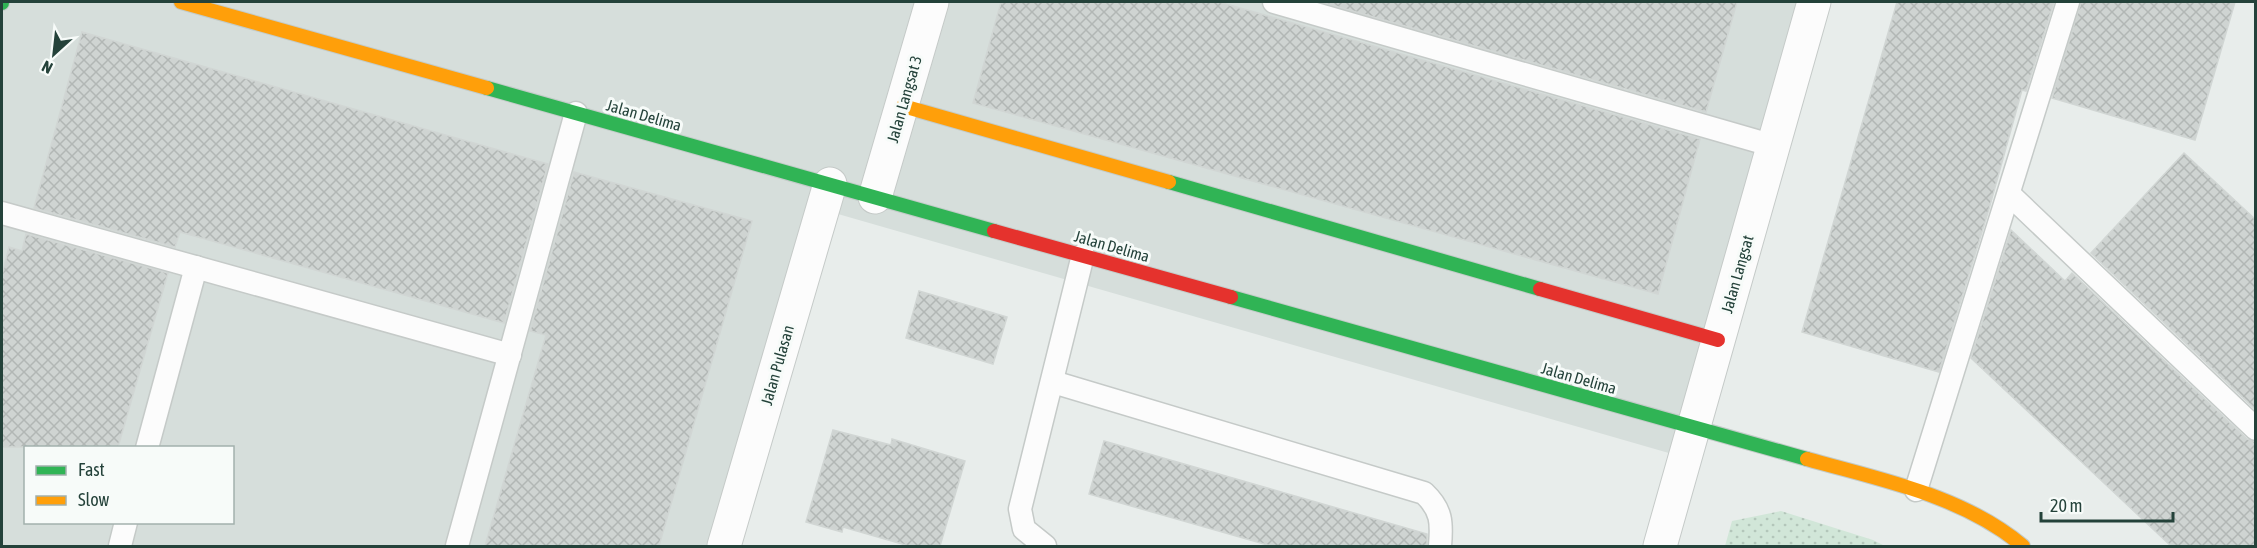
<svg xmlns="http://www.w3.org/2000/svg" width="2257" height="548" viewBox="0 0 2257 548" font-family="'Asap Condensed',sans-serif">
	<defs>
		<pattern id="grass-dots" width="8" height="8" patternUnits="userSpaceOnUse" patternTransform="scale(1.5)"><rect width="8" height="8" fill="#d1e6d8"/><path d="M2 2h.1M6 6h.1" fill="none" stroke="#b3c6ba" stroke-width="1.8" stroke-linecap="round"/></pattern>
		<pattern id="building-cross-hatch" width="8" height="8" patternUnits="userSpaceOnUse" patternTransform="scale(1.5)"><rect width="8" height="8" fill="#cfd4d2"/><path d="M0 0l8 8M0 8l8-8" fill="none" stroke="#b2b7b5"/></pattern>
	</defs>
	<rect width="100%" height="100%" fill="#e8edeb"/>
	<path fill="#d6dedb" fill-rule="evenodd" d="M2,2H1831L1700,462L838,214L739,546H2ZM26,448H232V522H26Z"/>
	<polygon fill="url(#grass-dots)" points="1781,511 1873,540 1885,546 1725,546 1732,521"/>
	<g fill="url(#building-cross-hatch)" stroke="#d1d6d4" stroke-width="1.5">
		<polygon points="1001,2 1219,2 1700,139 1658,294 973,103"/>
		<polygon points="1321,2 1737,2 1706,112"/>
		<polygon points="1897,2 2054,2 2026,91 2022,90 1989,209 1939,372 1802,332"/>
		<polygon points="2081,2 2235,2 2195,140 2052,98"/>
		<polygon points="82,32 548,164 504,323 180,232 175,247 34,208"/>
		<polygon points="2184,153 2256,220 2256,410 2091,253"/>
		<polygon points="574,172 752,221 659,546 485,546 546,335 530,331"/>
		<polygon points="2011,230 2065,281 2072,273 2247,439 2256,442 2256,546 2171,546 1971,358"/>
		<polygon points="26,234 168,273 118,447 2,447 2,275 9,247 22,251"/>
		<polygon points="919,291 1007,317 993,364 906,338"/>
		<polygon points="833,430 891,445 892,439 965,461 940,546 909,546 843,527 842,532 806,522"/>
		<polygon points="1104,441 1427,534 1427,546 1271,546 1089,494"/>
	</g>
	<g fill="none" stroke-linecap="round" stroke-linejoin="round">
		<g stroke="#c5cac8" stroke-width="25">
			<g id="lane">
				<polyline points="1274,2 1774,146"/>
				<polyline points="2009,194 2256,429"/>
				<polyline points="2,213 510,355"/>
				<path d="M1053,382L1424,493C1442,510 1442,523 1440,546"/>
				<polyline points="147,448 196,267"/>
				<polyline points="1916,490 2068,2"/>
				<polyline points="120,546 126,522"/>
				<polyline points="457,546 576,113"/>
				<polyline points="1045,546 1024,529 1020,509 1083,255"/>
			</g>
		</g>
		<g stroke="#c5cac8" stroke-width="35">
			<g id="street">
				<polyline points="875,197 932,2"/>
				<polyline points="724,546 830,184"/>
				<polyline points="1660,546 1814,2"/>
			</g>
		</g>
		<g stroke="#c3cbc8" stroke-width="16">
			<g id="fast">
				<polyline points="2,2 2,3"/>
				<polyline points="487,88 994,231"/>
				<polyline points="1169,182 1540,289"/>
				<polyline points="1231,297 1807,459"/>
			</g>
		</g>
		<g stroke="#c3cbc8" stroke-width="16">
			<g id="slow">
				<polyline points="181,2 487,88"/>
				<polyline points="903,106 1169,182"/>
				<path d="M1807,459C1881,480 1962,495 2023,546"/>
			</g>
		</g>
		<g stroke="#c3cbc8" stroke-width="16">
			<g id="jam">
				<polyline points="994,231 1231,297"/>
				<polyline points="1540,289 1718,340"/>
			</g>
		</g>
		<use href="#lane" stroke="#fcfcfc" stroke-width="22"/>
		<use href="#street" stroke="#fcfcfc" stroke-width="33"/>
		<use href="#fast" stroke="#30b455" stroke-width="14"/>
		<use href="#slow" stroke="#ff9f0a" stroke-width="14"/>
		<use href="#jam" stroke="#e5322d" stroke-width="14"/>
	</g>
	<g text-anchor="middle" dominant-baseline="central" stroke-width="6" stroke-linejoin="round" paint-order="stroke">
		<g font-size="16" fill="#24423a" stroke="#f7fbf9">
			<text transform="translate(904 99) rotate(-74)">Jalan Langsat 3</text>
			<text transform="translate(644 115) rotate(16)">Jalan Delima</text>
			<text transform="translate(1112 246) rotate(16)">Jalan Delima</text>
			<text transform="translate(1737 274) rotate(-74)">Jalan Langsat</text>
			<text transform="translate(777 365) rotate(-74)">Jalan Pulasan</text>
			<text transform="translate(1579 378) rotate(16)">Jalan Delima</text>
		</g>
	</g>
	<rect width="2257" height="548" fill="none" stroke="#24423a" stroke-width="6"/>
	<rect x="24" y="446" width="210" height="78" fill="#f7fbf9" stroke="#a3b1ad" stroke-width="1.5"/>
	<rect x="36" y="466" width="30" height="9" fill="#30b455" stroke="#a3b1ad" stroke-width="1.5"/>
	<text x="78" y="476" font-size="18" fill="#24423a">Fast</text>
	<rect x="36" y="496" width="30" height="9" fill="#ff9f0a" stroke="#a3b1ad" stroke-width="1.5"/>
	<text x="78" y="506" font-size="18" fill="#24423a">Slow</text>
	<g transform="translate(54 54) rotate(207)" stroke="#f7fbf9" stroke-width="4.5" paint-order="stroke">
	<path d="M0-4.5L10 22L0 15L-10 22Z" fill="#24423a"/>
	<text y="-9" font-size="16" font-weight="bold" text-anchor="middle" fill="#24423a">N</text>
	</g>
	<path d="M2041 512v9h132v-9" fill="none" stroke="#24423a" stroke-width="3"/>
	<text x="2050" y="512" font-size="18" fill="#24423a" stroke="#f7fbf9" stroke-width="4.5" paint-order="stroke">20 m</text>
</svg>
